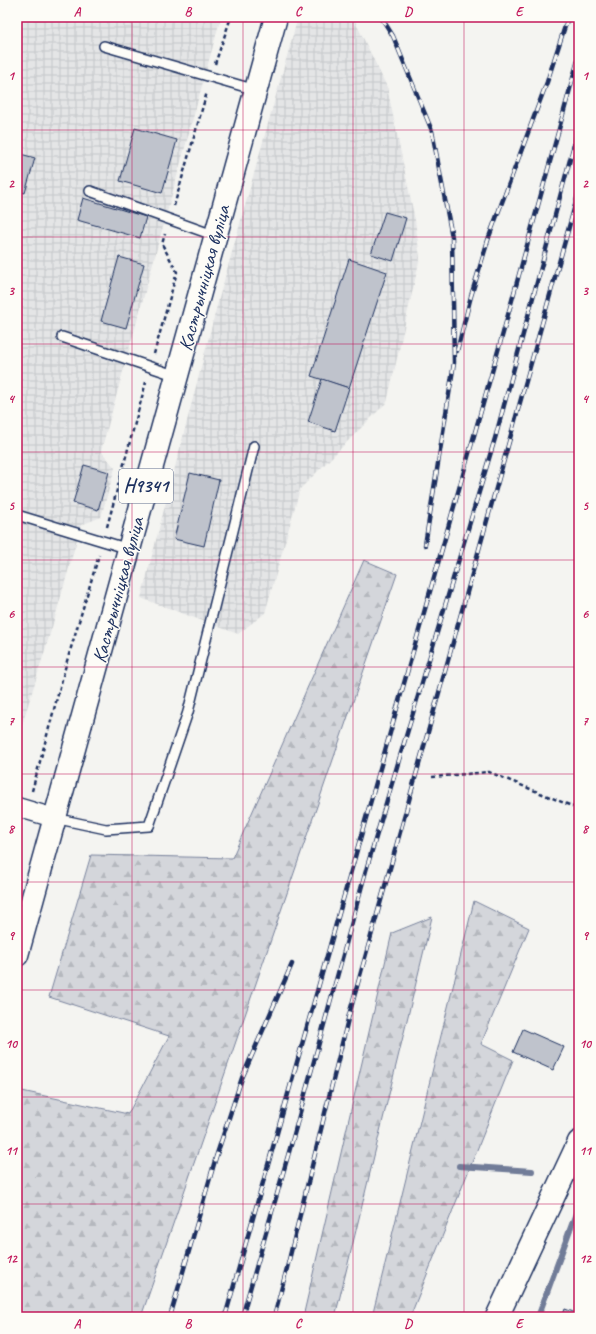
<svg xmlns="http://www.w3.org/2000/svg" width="596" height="1334" viewBox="0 0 596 1334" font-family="Caveat,sans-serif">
	<defs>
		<pattern id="industrial-grid" width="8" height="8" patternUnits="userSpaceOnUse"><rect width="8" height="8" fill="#e4e5e6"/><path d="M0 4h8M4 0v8" fill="none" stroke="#c3c5c8"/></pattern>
		<pattern id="forest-firs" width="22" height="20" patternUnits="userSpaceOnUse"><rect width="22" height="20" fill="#d4d6db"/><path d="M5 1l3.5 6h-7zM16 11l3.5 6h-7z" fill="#b5b8be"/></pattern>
	</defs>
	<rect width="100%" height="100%" fill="#f4f4f1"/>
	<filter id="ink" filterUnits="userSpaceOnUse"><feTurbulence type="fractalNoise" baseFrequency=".025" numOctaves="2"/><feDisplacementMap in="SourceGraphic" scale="8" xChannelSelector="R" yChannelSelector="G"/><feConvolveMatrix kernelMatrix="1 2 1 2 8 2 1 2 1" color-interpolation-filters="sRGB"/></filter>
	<g filter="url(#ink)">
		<g fill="url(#industrial-grid)">
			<polygon points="17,17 221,17 101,451 115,468 101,517 81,525 56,614 17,741"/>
			<polygon points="298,17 353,17 387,87 415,220 420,258 387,402 300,489 265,613 238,634 141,598 218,302"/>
		</g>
		<g fill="url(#forest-firs)" stroke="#78829c">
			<polygon points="364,560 397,574 141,1317 17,1317 17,1107 22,1091 128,1114 169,1036 49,997 91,855 232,858"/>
			<polygon points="474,901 529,928 481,1044 513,1060 410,1317 372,1317"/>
			<polygon points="432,917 335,1317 303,1317 392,933"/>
		</g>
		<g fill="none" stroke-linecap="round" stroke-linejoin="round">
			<g stroke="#717c98" stroke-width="6">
				<polyline points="459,1166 532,1171"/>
				<polyline points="538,1317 579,1205"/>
			</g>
		</g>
		<g fill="#bfc3cc" stroke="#1b2f5e">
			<polygon points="135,128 177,140 162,193 120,181"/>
			<polygon points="17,153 35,158 25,193 17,191"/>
			<polygon points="83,198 146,217 140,238 77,220"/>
			<polygon points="385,212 406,218 393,261 371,254"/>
			<polygon points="119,257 144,264 126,328 101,321"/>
			<polygon points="349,259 387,272 349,388 311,376"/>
			<polygon points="322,379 349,388 335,431 308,422"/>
			<polygon points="84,465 109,472 98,510 73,503"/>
			<polygon points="190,473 219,480 204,546 174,539"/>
			<polygon points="523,1029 564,1047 553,1070 513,1052"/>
			<polygon points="565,1309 579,1314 579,1317 562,1317"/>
		</g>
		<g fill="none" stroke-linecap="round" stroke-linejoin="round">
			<g stroke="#1b2f5e" stroke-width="12">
				<g id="lane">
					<polyline points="104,46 256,90"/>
					<polyline points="90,191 216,236"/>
					<polyline points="62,337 177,376"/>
					<polyline points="17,515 129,549"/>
					<polyline points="54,818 106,829 149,826 188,712 254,446"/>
				</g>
			</g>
			<g stroke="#1b2f5e" stroke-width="21">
				<polyline id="street" points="17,807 54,818"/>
			</g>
			<g stroke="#1b2f5e" stroke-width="25">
				<polyline id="secondary" points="497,1317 579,1142"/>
			</g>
			<g stroke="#1b2f5e" stroke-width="25">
				<polyline id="primary" points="17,955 276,17"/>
			</g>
			<g stroke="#1b2f5e" stroke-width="2.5" stroke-dasharray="4 3" stroke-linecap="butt">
				<polyline points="215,64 231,17"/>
				<polyline points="174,206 207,92"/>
				<polyline points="154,354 177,272 162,244 165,234"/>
				<polyline points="107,527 146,382"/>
				<polyline points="432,777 489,772 579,809"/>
				<polyline points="32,791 67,661 99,555"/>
				<polyline points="17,841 21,828"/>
			</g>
			<use href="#lane" stroke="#fdfcf7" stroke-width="9"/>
			<use href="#street" stroke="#fdfcf7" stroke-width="18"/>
			<use href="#secondary" stroke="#fdfcf7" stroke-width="22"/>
			<use href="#primary" stroke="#fdfcf7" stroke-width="22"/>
			<g stroke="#1b2f5e" stroke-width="4.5">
				<g id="rail">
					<polyline points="381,17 393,36 432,131 452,237 454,363 425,545"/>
					<polyline points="457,351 471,296 489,237 547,82 568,17"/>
					<polyline points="170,1317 216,1157 242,1078 292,964"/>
					<polyline points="225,1317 503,333 579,56"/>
					<polyline points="242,1317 293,1138 367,867 496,435 579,126"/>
					<polyline points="274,1317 287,1268 349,1015 579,191"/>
				</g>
			</g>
			<use href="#rail" stroke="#fdfcf7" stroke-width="3" stroke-dasharray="9" stroke-linecap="butt"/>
		</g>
	</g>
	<path fill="none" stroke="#c2185b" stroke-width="1" stroke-opacity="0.55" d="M132,17V1317M243,17V1317M353,17V1317M464,17V1317M17,130H579M17,237H579M17,344H579M17,452H579M17,560H579M17,667H579M17,774H579M17,882H579M17,990H579M17,1097H579M17,1204H579"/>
	<g text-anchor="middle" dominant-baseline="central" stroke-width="3" stroke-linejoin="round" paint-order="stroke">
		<rect fill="#fdfcf7" stroke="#5f6c8c" stroke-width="1" x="119" y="469" width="54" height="34" rx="3"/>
		<g font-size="19" font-weight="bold" fill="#1b2f5e">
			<text x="146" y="486">Н9341</text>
		</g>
		<g font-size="20" fill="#1b2f5e" stroke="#fdfcf7">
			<text transform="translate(204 278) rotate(-75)">Кастрычніцкая вуліца</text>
			<text transform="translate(118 590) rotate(-75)">Кастрычніцкая вуліца</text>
		</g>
	</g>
	<rect width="596" height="1334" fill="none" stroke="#fdfcf7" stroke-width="44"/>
	<rect x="22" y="22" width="552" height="1290" fill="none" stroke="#c2185b" stroke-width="1.5"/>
	<g font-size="13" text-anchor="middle" font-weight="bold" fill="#c2185b">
		<text x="77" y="16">A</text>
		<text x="188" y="16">B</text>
		<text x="298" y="16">C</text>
		<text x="408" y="16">D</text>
		<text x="519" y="16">E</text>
		<text x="11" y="80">1</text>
		<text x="585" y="80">1</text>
		<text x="11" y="188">2</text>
		<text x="585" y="188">2</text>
		<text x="11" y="295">3</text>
		<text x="585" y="295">3</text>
		<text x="11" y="403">4</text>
		<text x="585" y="403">4</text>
		<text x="11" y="510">5</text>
		<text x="585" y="510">5</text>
		<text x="11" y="618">6</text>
		<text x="585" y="618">6</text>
		<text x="11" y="725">7</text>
		<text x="585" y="725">7</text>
		<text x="11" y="833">8</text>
		<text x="585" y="833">8</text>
		<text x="11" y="940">9</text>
		<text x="585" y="940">9</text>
		<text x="11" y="1048">10</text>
		<text x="585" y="1048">10</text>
		<text x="11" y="1155">11</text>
		<text x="585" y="1155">11</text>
		<text x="11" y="1263">12</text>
		<text x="585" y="1263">12</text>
		<text x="77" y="1328">A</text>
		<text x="188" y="1328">B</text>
		<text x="298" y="1328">C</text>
		<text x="408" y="1328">D</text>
		<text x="519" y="1328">E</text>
	</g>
</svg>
